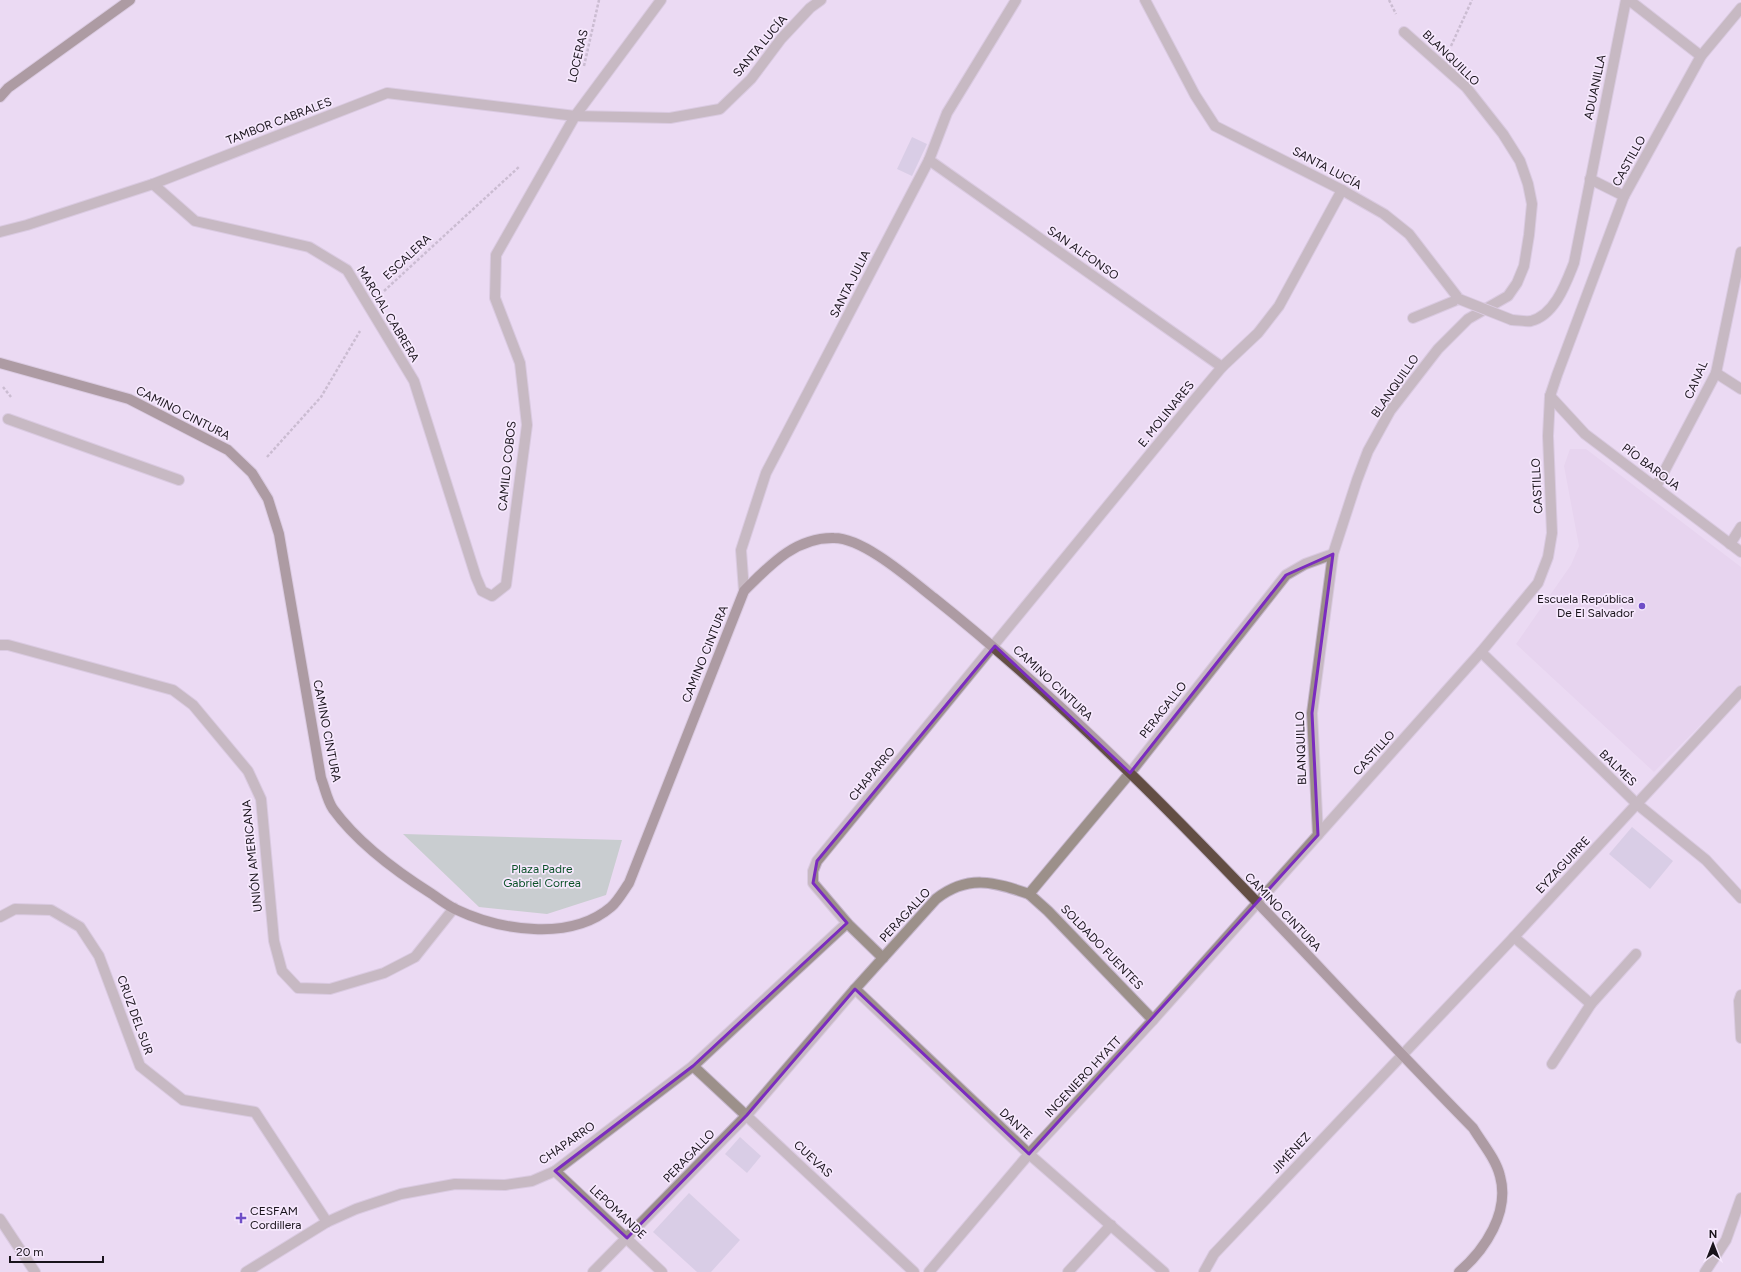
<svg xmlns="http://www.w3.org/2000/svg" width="1741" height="1272" viewBox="0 0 1741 1272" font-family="Figtree,sans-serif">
	<rect width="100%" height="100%" fill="#ebdaf3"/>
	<polygon fill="#e2cceb" points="1570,449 1586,449 1741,567 1741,684 1654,772 1516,644 1571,565 1579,546 1564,466"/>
	<polygon fill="#a0bca6" points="403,834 622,840 606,895 547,914 479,907"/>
	<g fill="#c4bdd8">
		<polygon points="912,137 927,144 912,176 897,169"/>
		<polygon points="1632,827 1673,861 1650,889 1609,854"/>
		<polygon points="740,1137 761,1156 747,1173 725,1154"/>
		<polygon points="689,1193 740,1240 711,1272 697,1272 653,1232"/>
	</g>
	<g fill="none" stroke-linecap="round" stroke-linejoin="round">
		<g stroke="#c5b6cc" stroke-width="12">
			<g id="minor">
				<polyline points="1145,0 1195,95 1215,126 1342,190 1384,214 1409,234 1459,299 1413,318"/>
				<polyline points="1629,0 1701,56"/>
				<polyline points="929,160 1222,367"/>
				<polyline points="1590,179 1624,196"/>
				<polyline points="153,184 195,221 309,247 347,270 414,381 476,577 482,591 492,596 506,585 527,425 520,363 495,298 496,255 575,116 661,0"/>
				<polyline points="0,232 27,225 153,184 387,93 575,116 670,118 720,109 751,79 781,39 810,8 821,0"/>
				<path d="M1512,320C1518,320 1526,322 1531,321C1555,315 1566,283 1574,263L1626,0"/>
				<polyline points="1716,373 1741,389"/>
				<polyline points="1550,396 1585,434 1741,552"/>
				<polyline points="8,419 179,480"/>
				<polyline points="1656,487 1716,373 1741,252"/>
				<polyline points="1730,544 1741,527"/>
				<polyline points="744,591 741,550 766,473 929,160 947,113 1016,0"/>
				<polyline points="0,645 8,645 173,690 193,705 248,771 261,799 274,941 282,971 298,988 330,989 384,973 415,957 454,908"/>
				<polyline points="1481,652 1637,804 1706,860 1741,898"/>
				<polyline points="1318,835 1312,713 1333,554 1357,480 1368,451 1390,411 1438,349 1468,319 1508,296 1517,283 1524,266 1529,235 1532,204 1528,184 1520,161 1503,134 1466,87 1404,32"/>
				<polyline points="1029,894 1048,911 1153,1020"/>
				<polyline points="0,917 15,909 51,910 80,927 99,956 140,1066 183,1100 255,1112 327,1222"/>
				<polyline points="1514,937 1591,1004"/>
				<polyline points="883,958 847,923 813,883 813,871 817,861 1191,404 1222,367 1258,333 1279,306 1342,190"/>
				<polyline points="855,989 1029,1154 1164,1272"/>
				<polyline points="1741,995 1739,1001 1741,1038"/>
				<polyline points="1552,1064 1591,1004 1636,954"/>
				<polyline points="693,1066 914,1272"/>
				<polyline points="555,1171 662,1272"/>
				<polyline points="0,1219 35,1272"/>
				<polyline points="246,1272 327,1222 356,1209 401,1194 455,1184 505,1185 532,1181 555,1171 693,1066 847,923"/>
				<path d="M593,1272L747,1115L855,989L936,899C968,874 994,882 1029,894L1130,773L1286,575L1305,564L1333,554"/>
				<polyline points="929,1272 1029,1154 1153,1020 1481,652 1538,583 1548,557 1552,533 1548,436 1550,396 1557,375 1624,196 1701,56 1741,8"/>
				<polyline points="1068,1272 1111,1225"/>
				<polyline points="1204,1272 1214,1254 1514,937 1741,691"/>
				<polyline points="1705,1272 1726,1240 1741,1198"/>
			</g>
		</g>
		<g stroke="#c5b6cc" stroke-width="12">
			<g id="major">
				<polyline points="0,97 8,88 130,0"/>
				<path d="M0,363L129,399L228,450L252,473L268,499L279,534L321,778C325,788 327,800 333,809C357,842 397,872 432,894C439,899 447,905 455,909C499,930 570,942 611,907C618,901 624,890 629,883L744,591C769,566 795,537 834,538C864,538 911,580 934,598C1132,756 1297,949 1473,1128C1482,1143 1496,1159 1500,1176C1510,1212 1485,1250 1459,1272"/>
			</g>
		</g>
		<g stroke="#a598ab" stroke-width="2.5" stroke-dasharray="3 2" stroke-linecap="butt">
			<polyline points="1389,0 1396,14"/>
			<polyline points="1451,46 1472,0"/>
			<polyline points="584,66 599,0"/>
			<polyline points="384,291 520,166"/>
			<polyline points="3,387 11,397"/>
			<polyline points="267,457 321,397 360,331"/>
		</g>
		<use href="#minor" stroke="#9c908a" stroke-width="10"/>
		<use href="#major" stroke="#634e44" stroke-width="10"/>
		<g stroke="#c5b6cc" stroke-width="12" stroke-linecap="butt">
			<polyline id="minor-bridge" points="1459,299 1512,320"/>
		</g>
		<use href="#minor-bridge" stroke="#9c908a" stroke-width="10"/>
	</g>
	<path d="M0 0H1741V1272H0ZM1333,554L1312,713L1318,835L1029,1154L855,989L747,1115L627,1238L555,1171L693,1066L847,923L813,883L817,861L995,646L1130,773L1286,575Z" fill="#ebdaf3" fill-opacity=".55" fill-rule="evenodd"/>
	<path fill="none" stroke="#7b2cbf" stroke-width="3" stroke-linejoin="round" d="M1333,554L1312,713L1318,835L1029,1154L855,989L747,1115L627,1238L555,1171L693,1066L847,923L813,883L817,861L995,646L1130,773L1286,575Z"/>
	<g fill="#6f4ec7" stroke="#f6e8fd" stroke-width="1.5">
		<circle cx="1642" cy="606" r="4"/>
		<path d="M239 1212h4v4h4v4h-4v4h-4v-4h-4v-4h4z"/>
	</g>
	<g text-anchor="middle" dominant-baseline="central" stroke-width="3.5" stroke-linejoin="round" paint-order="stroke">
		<g font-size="12" fill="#19131b" stroke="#f6e8fd">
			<text transform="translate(760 46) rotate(-50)">SANTA LUCÍA</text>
			<text transform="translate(578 56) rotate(-77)">LOCERAS</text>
			<text transform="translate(1451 58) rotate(44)">BLANQUILLO</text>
			<text transform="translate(1595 87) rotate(-78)">ADUANILLA</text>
			<text transform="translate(279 121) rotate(-21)">TAMBOR CABRALES</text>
			<text transform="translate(1629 161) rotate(-61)">CASTILLO</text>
			<text transform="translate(1327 168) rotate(28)">SANTA LUCÍA</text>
			<text transform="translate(1083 253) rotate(35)">SAN ALFONSO</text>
			<text transform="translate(407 257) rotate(-43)">ESCALERA</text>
			<text transform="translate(850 284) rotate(-63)">SANTA JULIA</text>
			<text transform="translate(388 314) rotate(59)">MARCIAL CABRERA</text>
			<text transform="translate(1696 380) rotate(-66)">CANAL</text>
			<text transform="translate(1395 386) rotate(-55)">BLANQUILLO</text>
			<text transform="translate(183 413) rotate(27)">CAMINO CINTURA</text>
			<text transform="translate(1166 414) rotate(-51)">E. MOLINARES</text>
			<text transform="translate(507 466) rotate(-84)">CAMILO COBOS</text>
			<text transform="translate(1651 467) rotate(37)">PÍO BAROJA</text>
			<text transform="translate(1537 486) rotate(-93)">CASTILLO</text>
			<text transform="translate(705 654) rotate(-68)">CAMINO CINTURA</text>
			<text transform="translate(1053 683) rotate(43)">CAMINO CINTURA</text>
			<text transform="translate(1163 710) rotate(-52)">PERAGALLO</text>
			<text transform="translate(327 731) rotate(79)">CAMINO CINTURA</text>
			<text transform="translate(1301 748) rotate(-92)">BLANQUILLO</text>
			<text transform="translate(1374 753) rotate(-48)">CASTILLO</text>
			<text transform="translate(1618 768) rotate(44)">BALMES</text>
			<text transform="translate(872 774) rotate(-51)">CHAPARRO</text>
			<text transform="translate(252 856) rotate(-96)">UNIÓN AMERICANA</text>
			<text transform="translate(1563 865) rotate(-47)">EYZAGUIRRE</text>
			<text transform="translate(1283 912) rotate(46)">CAMINO CINTURA</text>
			<text transform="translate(905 915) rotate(-47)">PERAGALLO</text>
			<text transform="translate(1102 947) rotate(46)">SOLDADO FUENTES</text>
			<text transform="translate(135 1015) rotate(70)">CRUZ DEL SUR</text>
			<text transform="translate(1083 1077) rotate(-47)">INGENIERO HYATT</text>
			<text transform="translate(1016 1124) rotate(43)">DANTE</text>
			<text transform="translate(567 1143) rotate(-35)">CHAPARRO</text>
			<text transform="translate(1291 1153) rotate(-47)">JIMÉNEZ</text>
			<text transform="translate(689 1156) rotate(-46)">PERAGALLO</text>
			<text transform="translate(813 1159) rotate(43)">CUEVAS</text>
			<text transform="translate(618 1212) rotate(43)">LEPOMANDE</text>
		</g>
		<g font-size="12" fill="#19131b" stroke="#f6e8fd" text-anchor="end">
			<text x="1634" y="599">Escuela República<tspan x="1634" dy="14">De El Salvador</tspan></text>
			<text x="250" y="1211" text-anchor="start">CESFAM<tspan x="250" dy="14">Cordillera</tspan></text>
		</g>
		<g font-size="12" fill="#0c5229" stroke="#f6e8fd">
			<text x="542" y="869">Plaza Padre<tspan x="542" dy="14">Gabriel Correa</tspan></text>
		</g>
	</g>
	<g transform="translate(1713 1244)" stroke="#f6e8fd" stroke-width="3" paint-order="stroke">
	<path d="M0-3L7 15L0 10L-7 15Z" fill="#19131b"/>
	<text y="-6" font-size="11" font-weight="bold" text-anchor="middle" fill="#19131b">N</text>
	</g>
	<path d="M10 1256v6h93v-6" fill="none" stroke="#19131b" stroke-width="2"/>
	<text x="16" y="1256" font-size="12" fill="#19131b" stroke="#f6e8fd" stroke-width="3" paint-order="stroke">20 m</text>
</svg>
